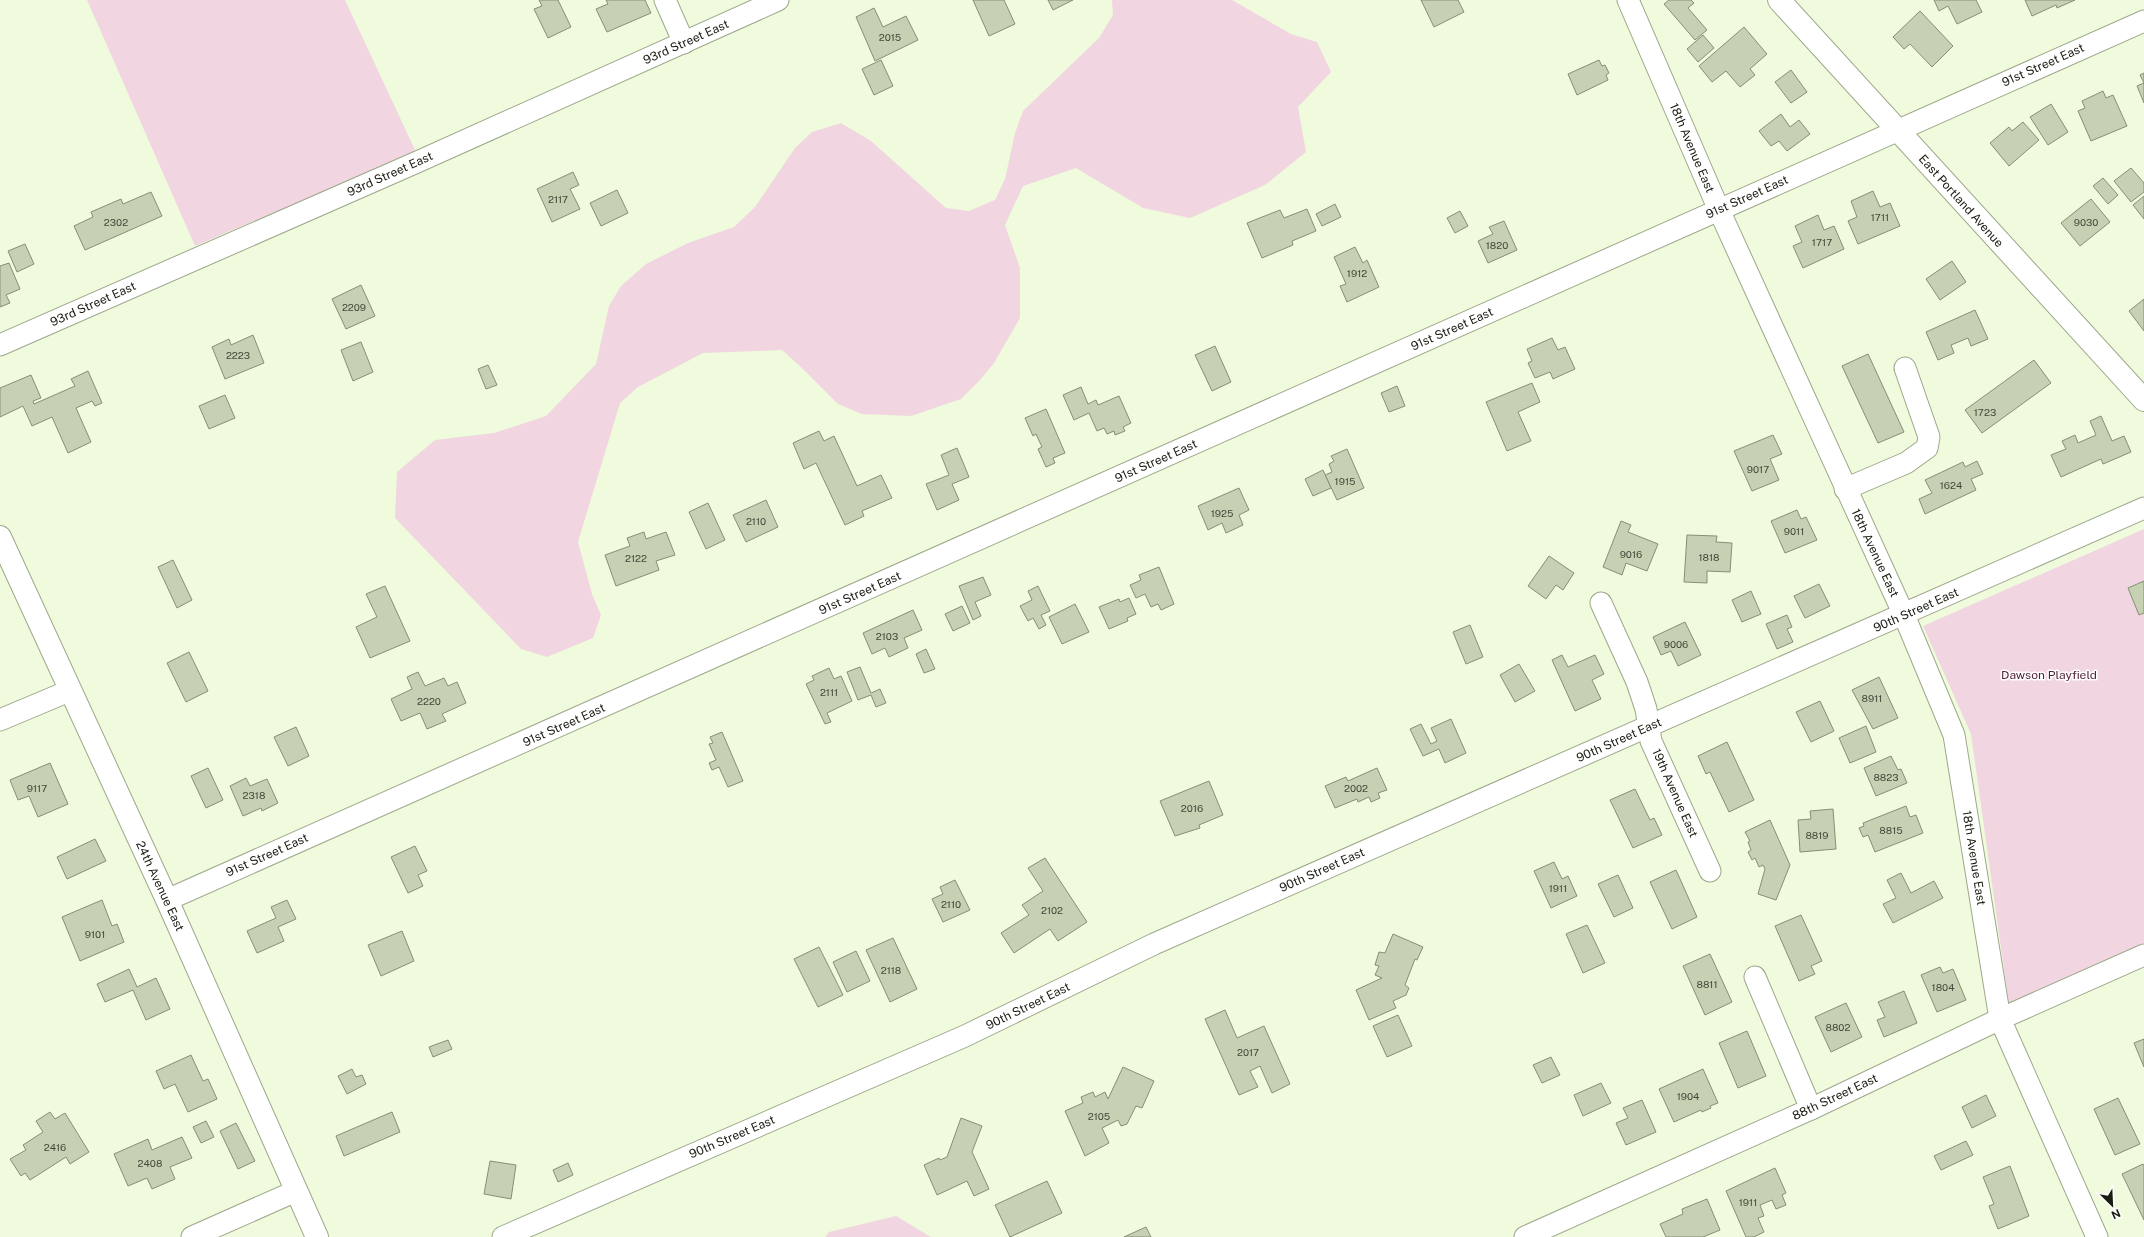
<svg xmlns="http://www.w3.org/2000/svg" width="2144" height="1237" viewBox="0 0 2144 1237" font-family="'Public Sans',sans-serif">
	<rect width="100%" height="100%" fill="#effbdc"/>
	<g fill="#f1d6e1">
		<polygon points="87,0 345,0 416,152 195,246"/>
		<polygon points="1112,0 1232,0 1291,34 1317,42 1331,72 1298,107 1306,152 1265,185 1190,218 1143,208 1076,168 1023,186 1005,225 1020,268 1020,318 994,363 980,380 961,399 911,416 862,414 838,404 803,369 782,350 703,353 638,387 620,403 578,542 592,594 601,615 593,638 547,657 521,649 395,518 397,472 435,440 494,433 546,416 596,364 609,306 621,286 646,264 688,243 734,227 755,207 795,148 812,132 841,123 871,141 946,208 969,211 995,200 1005,179 1015,133 1023,111 1099,38 1113,15"/>
		<polygon points="2144,529 2144,943 2009,1005 1971,734 1923,626"/>
		<polygon points="896,1216 931,1237 825,1237 829,1232"/>
	</g>
	<g fill="#c6d1b3" stroke="#858f73">
		<polygon points="539,0 558,0 571,27 548,38 534,9 542,6"/>
		<polygon points="606,0 645,0 651,13 607,32 596,9 608,4"/>
		<polygon points="973,0 1004,0 1015,24 989,36"/>
		<polygon points="1048,0 1073,0 1053,10"/>
		<polygon points="1421,0 1458,0 1464,12 1434,27"/>
		<polygon points="1669,0 1691,0 1694,3 1688,8 1707,30 1695,40 1664,4"/>
		<polygon points="1934,0 1976,0 1982,12 1957,24 1948,6 1939,11"/>
		<polygon points="2025,0 2075,0 2057,8 2056,5 2032,16"/>
		<polygon points="874,8 883,27 906,16 918,40 875,61 856,17"/>
		<polygon points="1920,11 1953,46 1932,67 1910,44 1904,49 1893,37"/>
		<polygon points="1744,27 1767,54 1750,69 1755,75 1740,87 1726,71 1712,82 1699,66"/>
		<polygon points="1703,35 1714,48 1698,62 1687,49"/>
		<polygon points="881,60 893,86 874,95 862,69"/>
		<polygon points="1599,60 1602,66 1605,65 1609,73 1606,75 1608,80 1577,95 1568,74"/>
		<polygon points="1791,70 1807,92 1791,103 1775,82"/>
		<polygon points="2144,73 2144,103 2137,86 2144,83 2140,75"/>
		<polygon points="2103,91 2106,98 2113,95 2127,126 2091,141 2078,111 2085,108 2082,101"/>
		<polygon points="2051,104 2068,132 2048,145 2030,117"/>
		<polygon points="1781,114 1790,127 1799,120 1810,134 1787,151 1779,141 1771,146 1759,131"/>
		<polygon points="2023,122 2039,140 2009,166 1990,143 2009,127 2012,131"/>
		<polygon points="2131,168 2144,183 2144,192 2131,202 2114,181"/>
		<polygon points="573,172 579,185 570,189 580,209 552,222 537,189"/>
		<polygon points="2103,178 2118,195 2108,204 2093,186"/>
		<polygon points="617,190 628,213 601,226 590,203"/>
		<polygon points="1873,191 1880,207 1890,203 1900,226 1858,244 1848,221 1857,217 1851,201"/>
		<polygon points="151,192 162,216 85,250 74,226 93,217 91,212 121,199 123,204"/>
		<polygon points="2144,196 2144,219 2133,205"/>
		<polygon points="2091,199 2110,222 2080,246 2061,223"/>
		<polygon points="1335,204 1341,217 1322,226 1316,214"/>
		<polygon points="1307,209 1316,231 1292,241 1293,245 1262,258 1247,223 1280,210 1284,218"/>
		<polygon points="1460,211 1468,226 1455,233 1447,218"/>
		<polygon points="1818,215 1824,230 1834,226 1844,249 1803,268 1793,246 1802,242 1795,226"/>
		<polygon points="1504,221 1517,250 1488,263 1478,241 1493,234 1489,227"/>
		<polygon points="25,244 34,264 17,272 8,251"/>
		<polygon points="1355,247 1363,263 1367,260 1379,287 1347,302 1340,286 1346,284 1334,257"/>
		<polygon points="1952,261 1966,282 1940,300 1926,279"/>
		<polygon points="9,263 20,289 6,295 10,303 0,307 0,266"/>
		<polygon points="361,285 375,316 346,329 332,299"/>
		<polygon points="2144,299 2144,331 2129,311"/>
		<polygon points="1975,310 1988,339 1971,346 1968,338 1951,345 1954,353 1938,360 1926,332"/>
		<polygon points="253,335 264,363 225,379 212,347 229,339 231,345"/>
		<polygon points="1552,338 1558,350 1565,347 1575,369 1553,379 1550,372 1535,378 1528,363 1532,361 1527,349"/>
		<polygon points="361,342 373,372 353,381 341,350"/>
		<polygon points="1215,346 1231,382 1212,391 1195,355"/>
		<polygon points="1868,354 1904,432 1878,443 1842,366"/>
		<polygon points="2034,360 2051,383 1982,433 1965,410"/>
		<polygon points="488,365 497,385 486,389 478,369"/>
		<polygon points="88,371 102,403 95,406 92,401 76,408 91,442 68,453 52,417 32,426 23,406 0,417 0,388 31,375 41,398 33,401 34,404 75,386 71,379"/>
		<polygon points="1532,383 1540,402 1518,412 1531,441 1507,451 1486,402"/>
		<polygon points="1397,386 1405,406 1389,412 1381,393"/>
		<polygon points="1081,387 1088,404 1096,400 1098,405 1119,396 1131,423 1123,427 1125,431 1115,435 1114,431 1107,434 1104,428 1097,431 1089,413 1074,420 1063,395"/>
		<polygon points="225,395 235,418 209,429 199,406"/>
		<polygon points="1046,409 1065,453 1053,458 1055,463 1046,467 1038,449 1042,447 1036,434 1033,436 1025,418"/>
		<polygon points="2101,416 2112,441 2124,436 2131,452 2103,464 2101,459 2061,477 2051,455 2066,449 2062,441 2075,435 2078,443 2096,435 2090,421"/>
		<polygon points="819,431 824,441 834,436 857,486 881,475 892,498 862,511 864,516 845,525 816,463 804,469 793,443"/>
		<polygon points="1773,435 1782,454 1770,459 1779,480 1752,491 1734,451"/>
		<polygon points="957,448 969,477 952,484 959,500 937,510 926,484 949,475 941,455"/>
		<polygon points="1347,449 1364,488 1337,500 1325,475 1332,472 1329,464 1334,461 1331,456"/>
		<polygon points="1977,461 1983,474 1971,479 1976,490 1925,514 1919,499 1932,493 1925,480 1963,462 1965,467"/>
		<polygon points="1323,470 1331,488 1313,496 1305,479"/>
		<polygon points="1239,488 1249,510 1239,515 1243,525 1226,533 1222,523 1208,530 1198,506"/>
		<polygon points="766,500 778,527 746,542 733,515"/>
		<polygon points="708,503 725,540 706,549 689,512"/>
		<polygon points="1797,510 1801,519 1806,517 1817,540 1785,553 1771,521"/>
		<polygon points="1621,521 1631,525 1628,532 1658,544 1647,571 1626,563 1622,575 1603,567"/>
		<polygon points="644,532 646,539 666,532 675,555 656,561 659,570 616,586 605,555 630,546 627,538"/>
		<polygon points="1687,535 1717,536 1716,542 1732,543 1730,572 1707,571 1707,583 1684,582"/>
		<polygon points="1549,556 1574,573 1563,590 1556,585 1546,599 1528,586"/>
		<polygon points="173,560 192,600 177,608 158,567"/>
		<polygon points="1159,567 1174,604 1161,610 1158,604 1151,607 1145,594 1136,598 1130,585 1141,580 1139,575"/>
		<polygon points="983,577 991,595 975,602 981,616 973,620 959,586"/>
		<polygon points="2144,581 2144,613 2139,615 2128,588"/>
		<polygon points="1819,584 1830,606 1805,618 1794,596"/>
		<polygon points="385,586 410,641 370,658 356,627 377,617 366,594"/>
		<polygon points="1038,586 1050,611 1041,615 1046,625 1039,629 1033,618 1028,621 1020,606 1032,600 1028,591"/>
		<polygon points="1751,591 1761,614 1742,622 1732,600"/>
		<polygon points="1129,598 1136,614 1127,618 1128,621 1109,629 1099,607 1119,599 1120,602"/>
		<polygon points="1075,604 1089,632 1062,644 1049,617"/>
		<polygon points="962,606 970,623 953,631 945,614"/>
		<polygon points="913,610 922,630 904,638 908,648 889,657 885,648 872,654 863,633"/>
		<polygon points="1787,615 1792,627 1787,629 1793,642 1777,649 1766,624"/>
		<polygon points="1685,622 1701,655 1678,666 1671,651 1661,655 1653,637"/>
		<polygon points="1470,625 1483,657 1466,664 1453,632"/>
		<polygon points="926,649 935,669 924,673 916,654"/>
		<polygon points="189,652 208,691 186,702 167,663"/>
		<polygon points="1562,655 1568,667 1595,655 1604,674 1592,680 1601,699 1575,711 1552,660"/>
		<polygon points="1519,664 1535,691 1515,702 1500,675"/>
		<polygon points="860,667 871,693 880,689 886,703 876,707 871,695 858,700 847,672"/>
		<polygon points="829,668 834,679 841,676 852,701 827,713 831,722 825,724 806,684 814,680 812,676"/>
		<polygon points="418,672 425,686 444,678 448,686 457,682 466,703 442,714 446,721 427,729 420,713 401,721 391,699 412,689 407,677"/>
		<polygon points="1879,677 1898,718 1873,729 1852,690"/>
		<polygon points="1820,701 1834,731 1811,742 1796,712"/>
		<polygon points="1451,719 1466,753 1445,763 1439,749 1423,756 1410,729 1421,724 1431,744 1437,741 1431,728"/>
		<polygon points="1866,726 1876,752 1850,763 1839,738"/>
		<polygon points="296,727 309,756 288,766 274,737"/>
		<polygon points="722,732 743,781 728,787 719,767 712,770 709,763 716,760 709,744 713,743 710,737"/>
		<polygon points="1727,742 1754,800 1729,812 1710,772 1706,774 1698,756"/>
		<polygon points="1891,756 1898,770 1901,769 1907,783 1876,796 1864,768"/>
		<polygon points="50,763 68,804 38,817 29,796 18,800 10,780"/>
		<polygon points="208,768 223,800 206,808 191,776"/>
		<polygon points="1377,768 1387,790 1378,793 1380,798 1371,802 1369,797 1358,802 1357,799 1335,808 1325,786 1346,777 1348,781"/>
		<polygon points="246,778 250,786 267,779 278,803 262,811 261,808 243,816 230,786"/>
		<polygon points="1209,781 1223,815 1199,825 1200,828 1175,836 1160,801"/>
		<polygon points="1635,789 1650,820 1654,818 1662,835 1633,848 1610,800"/>
		<polygon points="1906,806 1910,817 1916,815 1923,833 1875,852 1868,835 1863,837 1859,828 1864,826 1863,823"/>
		<polygon points="1833,809 1836,849 1800,852 1798,820 1811,819 1810,811"/>
		<polygon points="1770,820 1790,865 1776,900 1758,894 1765,869 1763,865 1759,867 1755,858 1752,860 1748,852 1751,850 1748,842 1750,841 1745,832"/>
		<polygon points="95,839 106,861 67,879 57,857"/>
		<polygon points="415,846 427,871 418,875 423,886 408,893 391,857"/>
		<polygon points="1045,858 1087,922 1058,941 1050,929 1014,953 1001,933 1029,915 1022,905 1043,891 1028,868"/>
		<polygon points="1554,862 1562,879 1568,876 1577,896 1551,908 1534,871"/>
		<polygon points="1676,870 1697,917 1672,929 1650,882"/>
		<polygon points="1901,873 1911,893 1934,881 1943,898 1893,923 1883,904 1896,898 1887,880"/>
		<polygon points="1618,875 1633,908 1614,917 1598,884"/>
		<polygon points="955,880 970,910 943,922 932,899 943,894 940,887"/>
		<polygon points="102,900 112,926 117,924 124,942 80,961 62,917"/>
		<polygon points="287,900 296,919 278,927 284,941 257,953 247,931 276,918 271,907"/>
		<polygon points="1801,915 1822,961 1811,966 1815,974 1799,981 1775,926"/>
		<polygon points="1587,925 1605,963 1583,973 1566,934"/>
		<polygon points="402,931 414,961 381,976 368,945"/>
		<polygon points="1393,934 1423,947 1417,960 1415,959 1405,985 1409,988 1406,995 1393,1001 1396,1008 1369,1020 1356,990 1382,978 1375,975 1379,966 1375,965 1379,952 1385,953"/>
		<polygon points="893,938 917,989 890,1002 866,950"/>
		<polygon points="819,947 843,995 818,1007 794,959"/>
		<polygon points="856,951 870,981 847,992 833,962"/>
		<polygon points="1710,954 1732,1002 1705,1015 1683,966"/>
		<polygon points="1940,967 1943,973 1953,969 1966,1000 1937,1012 1921,975"/>
		<polygon points="129,969 137,987 156,978 170,1009 146,1020 133,990 105,1002 97,984"/>
		<polygon points="1904,991 1917,1023 1884,1037 1877,1020 1885,1017 1878,1002"/>
		<polygon points="1846,1003 1862,1037 1831,1052 1815,1017"/>
		<polygon points="1225,1010 1237,1038 1264,1026 1290,1084 1272,1093 1260,1066 1250,1071 1258,1087 1239,1095 1205,1019"/>
		<polygon points="1398,1015 1412,1046 1387,1057 1373,1026"/>
		<polygon points="1747,1031 1766,1076 1738,1088 1719,1043"/>
		<polygon points="2144,1039 2144,1067 2134,1043"/>
		<polygon points="448,1040 452,1049 433,1057 429,1047"/>
		<polygon points="191,1055 203,1081 208,1079 217,1099 188,1112 175,1084 164,1089 156,1071"/>
		<polygon points="1551,1057 1560,1075 1542,1083 1533,1065"/>
		<polygon points="1123,1067 1154,1081 1142,1108 1136,1106 1127,1124 1121,1126 1118,1120 1102,1128 1109,1143 1085,1156 1065,1111 1083,1103 1081,1097 1093,1092 1095,1097 1105,1092 1108,1099"/>
		<polygon points="352,1069 356,1077 362,1075 366,1084 347,1094 338,1076"/>
		<polygon points="1703,1069 1718,1103 1710,1106 1711,1108 1702,1112 1701,1110 1674,1122 1659,1089"/>
		<polygon points="1601,1083 1611,1103 1583,1116 1574,1095"/>
		<polygon points="1986,1095 1996,1116 1972,1128 1962,1107"/>
		<polygon points="2118,1098 2140,1144 2115,1155 2094,1109"/>
		<polygon points="1642,1100 1656,1132 1626,1145 1616,1123 1628,1118 1623,1108"/>
		<polygon points="50,1112 55,1119 65,1113 89,1152 70,1164 66,1157 30,1180 25,1173 21,1176 10,1159 26,1150 23,1145 43,1132 36,1121"/>
		<polygon points="392,1112 400,1132 344,1156 336,1136"/>
		<polygon points="961,1118 982,1126 972,1152 989,1189 974,1196 967,1181 937,1195 924,1165 939,1158 940,1160 947,1157"/>
		<polygon points="206,1121 214,1137 201,1143 193,1127"/>
		<polygon points="236,1123 255,1161 238,1169 220,1131"/>
		<polygon points="182,1137 192,1158 170,1167 175,1179 152,1189 147,1178 128,1186 114,1154 148,1139 152,1150"/>
		<polygon points="1966,1141 1973,1155 1941,1170 1934,1156"/>
		<polygon points="490,1161 516,1165 511,1199 484,1194"/>
		<polygon points="568,1163 573,1175 558,1182 553,1170"/>
		<polygon points="2143,1164 2144,1166 2144,1220 2122,1174"/>
		<polygon points="2010,1166 2029,1216 1998,1229 1989,1206 1994,1204 1983,1177"/>
		<polygon points="1775,1168 1786,1193 1782,1195 1786,1205 1776,1209 1772,1200 1760,1205 1764,1216 1758,1218 1764,1232 1754,1237 1746,1237 1726,1191"/>
		<polygon points="1047,1181 1062,1213 1010,1237 995,1205"/>
		<polygon points="1707,1199 1720,1230 1703,1237 1666,1237 1660,1224 1683,1214 1682,1209"/>
		<polygon points="1146,1227 1151,1237 1124,1237"/>
	</g>
	<g fill="none" stroke-linecap="round" stroke-linejoin="round">
		<g stroke="#9da78b" stroke-width="23">
			<g id="street">
				<polyline points="665,0 684,43"/>
				<polyline points="1628,0 1719,210 1904,615 1954,735 2000,1019 2097,1237"/>
				<polyline points="0,345 415,163 778,0"/>
				<polyline points="1845,489 1906,463 1927,448 1929,437 1905,368"/>
				<polyline points="1601,603 1637,682 1646,709 1651,741 1710,871"/>
				<polyline points="0,720 69,691"/>
				<polyline points="167,900 2144,21"/>
				<polyline points="1755,977 1811,1109"/>
				<polyline points="192,1237 296,1191"/>
				<polyline points="503,1237 965,1036 1154,944 2144,508"/>
				<polyline points="1525,1237 1811,1109 2000,1019 2144,955"/>
			</g>
		</g>
		<g stroke="#9da78b" stroke-width="24">
			<g id="secondary">
				<polyline points="1779,0 2144,400"/>
				<polyline points="0,537 167,900 317,1237"/>
			</g>
		</g>
		<use href="#street" stroke="#fff" stroke-width="21"/>
		<use href="#secondary" stroke="#fff" stroke-width="22"/>
	</g>
	<g text-anchor="middle" dominant-baseline="central" stroke-width="3" stroke-linejoin="round" paint-order="stroke">
		<g font-size="10" fill="#44493a">
			<text x="890" y="37">2015</text>
			<text x="558" y="199">2117</text>
			<text x="1880" y="217">1711</text>
			<text x="116" y="222">2302</text>
			<text x="2086" y="222">9030</text>
			<text x="1822" y="242">1717</text>
			<text x="1497" y="245">1820</text>
			<text x="1357" y="273">1912</text>
			<text x="354" y="307">2209</text>
			<text x="238" y="355">2223</text>
			<text x="1985" y="412">1723</text>
			<text x="1758" y="469">9017</text>
			<text x="1345" y="481">1915</text>
			<text x="1951" y="485">1624</text>
			<text x="1222" y="513">1925</text>
			<text x="756" y="521">2110</text>
			<text x="1794" y="531">9011</text>
			<text x="1631" y="554">9016</text>
			<text x="1709" y="557">1818</text>
			<text x="636" y="558">2122</text>
			<text x="887" y="636">2103</text>
			<text x="1676" y="644">9006</text>
			<text x="829" y="692">2111</text>
			<text x="1872" y="698">8911</text>
			<text x="429" y="701">2220</text>
			<text x="1886" y="777">8823</text>
			<text x="37" y="788">9117</text>
			<text x="1356" y="788">2002</text>
			<text x="254" y="795">2318</text>
			<text x="1192" y="808">2016</text>
			<text x="1891" y="830">8815</text>
			<text x="1817" y="835">8819</text>
			<text x="1558" y="888">1911</text>
			<text x="951" y="904">2110</text>
			<text x="1052" y="910">2102</text>
			<text x="95" y="934">9101</text>
			<text x="891" y="970">2118</text>
			<text x="1707" y="984">8811</text>
			<text x="1943" y="987">1804</text>
			<text x="1838" y="1027">8802</text>
			<text x="1248" y="1052">2017</text>
			<text x="1688" y="1096">1904</text>
			<text x="1099" y="1116">2105</text>
			<text x="55" y="1147">2416</text>
			<text x="150" y="1163">2408</text>
			<text x="1748" y="1202">1911</text>
		</g>
		<g font-size="12" fill="#181c11" stroke="#fff">
			<text transform="translate(686 42) rotate(-24)">93rd Street East</text>
			<text transform="translate(2043 65) rotate(-24)">91st Street East</text>
			<text transform="translate(1692 148) rotate(67)">18th Avenue East</text>
			<text transform="translate(390 174) rotate(-24)">93rd Street East</text>
			<text transform="translate(1747 197) rotate(-24)">91st Street East</text>
			<text transform="translate(1961 201) rotate(48)">East Portland Avenue</text>
			<text transform="translate(93 304) rotate(-24)">93rd Street East</text>
			<text transform="translate(1452 329) rotate(-24)">91st Street East</text>
			<text transform="translate(1156 461) rotate(-24)">91st Street East</text>
			<text transform="translate(1875 553) rotate(65)">18th Avenue East</text>
			<text transform="translate(860 593) rotate(-24)">91st Street East</text>
			<text transform="translate(1916 610) rotate(-24)">90th Street East</text>
			<text transform="translate(564 725) rotate(-24)">91st Street East</text>
			<text transform="translate(1619 740) rotate(-24)">90th Street East</text>
			<text transform="translate(1675 793) rotate(66)">19th Avenue East</text>
			<text transform="translate(267 855) rotate(-24)">91st Street East</text>
			<text transform="translate(1974 858) rotate(81)">18th Avenue East</text>
			<text transform="translate(1322 870) rotate(-24)">90th Street East</text>
			<text transform="translate(160 886) rotate(65)">24th Avenue East</text>
			<text transform="translate(1028 1006) rotate(-26)">90th Street East</text>
			<text transform="translate(1835 1097) rotate(-25)">88th Street East</text>
			<text transform="translate(732 1137) rotate(-23)">90th Street East</text>
		</g>
		<g font-size="12" fill="#532139" stroke="#fff">
			<text x="2049" y="675">Dawson Playfield</text>
		</g>
	</g>
	<g transform="translate(2112 1205) rotate(156)" stroke="#ffffff" stroke-width="3" paint-order="stroke">
	<path d="M0-3L7 15L0 10L-7 15Z" fill="#181c11"/>
	<text y="-6" font-size="11" font-weight="bold" text-anchor="middle" fill="#181c11">N</text>
	</g>
</svg>
